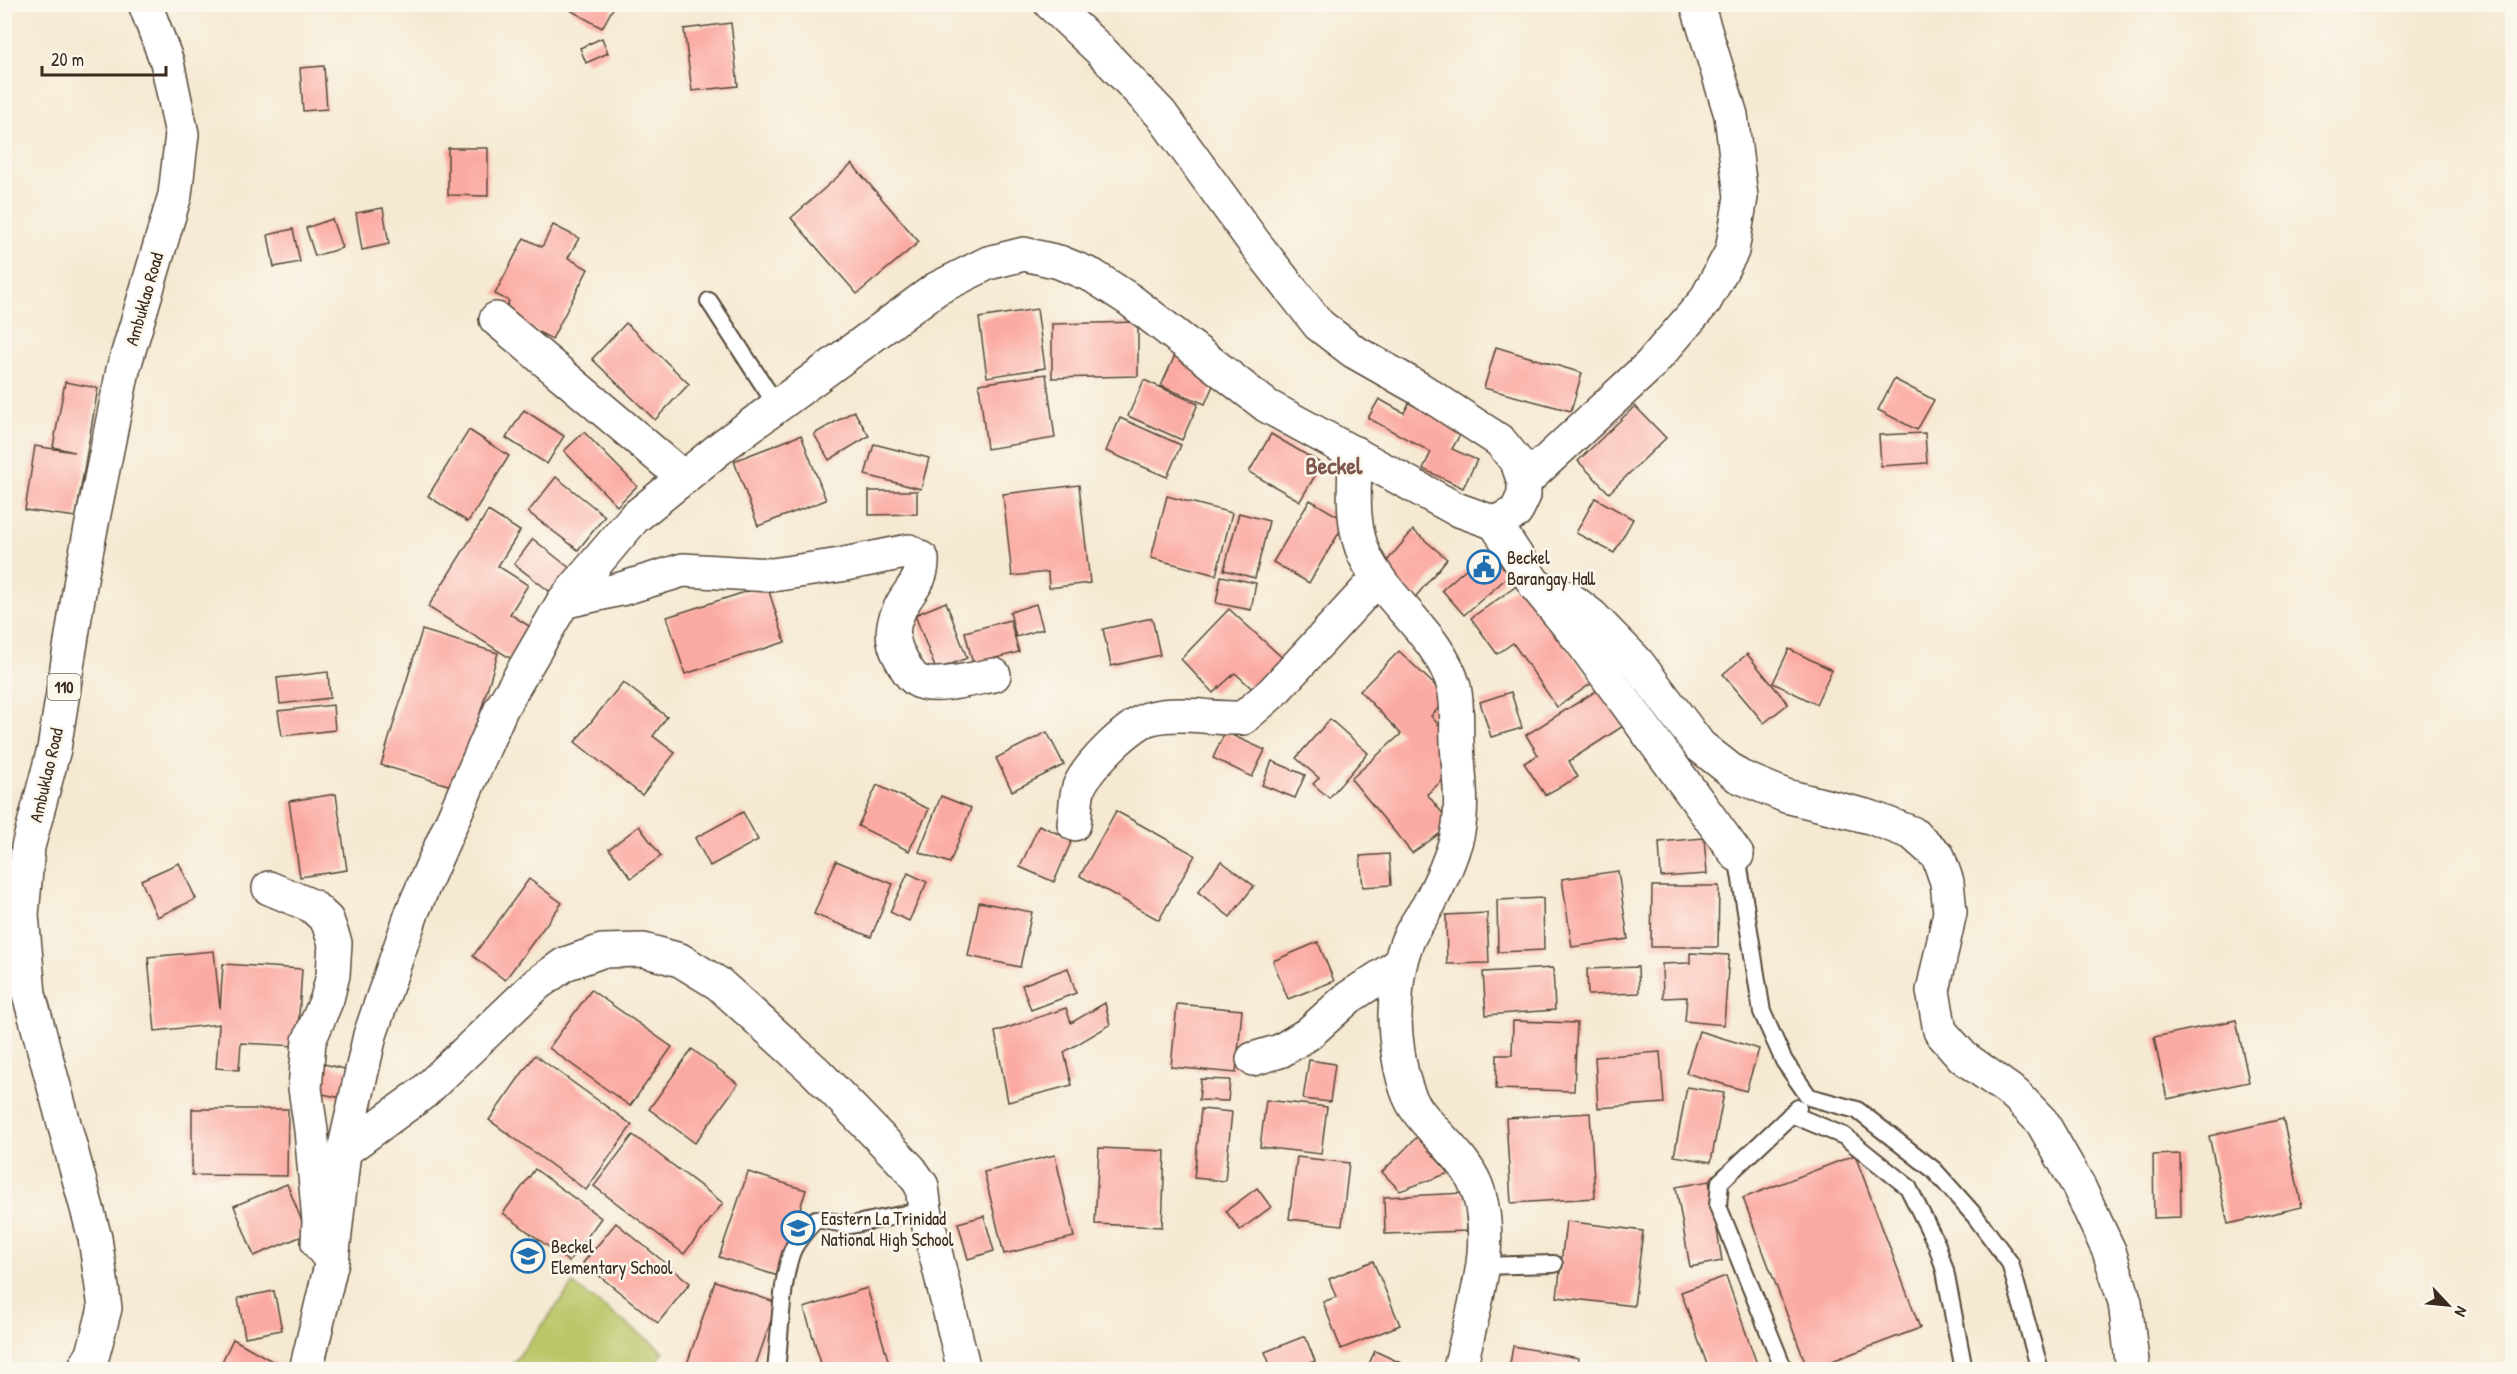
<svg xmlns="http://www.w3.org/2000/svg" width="2517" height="1374" viewBox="0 0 2517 1374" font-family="'Patrick Hand',sans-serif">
	<rect width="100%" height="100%" fill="#fbf7ec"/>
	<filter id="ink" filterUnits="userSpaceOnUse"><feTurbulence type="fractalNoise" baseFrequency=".0167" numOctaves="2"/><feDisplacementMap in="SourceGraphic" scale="12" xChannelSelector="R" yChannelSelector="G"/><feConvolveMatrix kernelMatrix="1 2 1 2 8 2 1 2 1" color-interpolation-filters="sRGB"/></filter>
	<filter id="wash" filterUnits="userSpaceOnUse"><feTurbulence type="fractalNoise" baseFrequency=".008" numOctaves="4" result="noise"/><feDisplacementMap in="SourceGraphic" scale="24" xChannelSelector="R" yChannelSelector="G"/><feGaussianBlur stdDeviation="1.35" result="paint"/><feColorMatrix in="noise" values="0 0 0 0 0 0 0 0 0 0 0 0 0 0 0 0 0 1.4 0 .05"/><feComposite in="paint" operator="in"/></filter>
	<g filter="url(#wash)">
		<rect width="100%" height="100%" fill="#f5e9d2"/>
		<polygon fill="#bac668" stroke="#7a7843" stroke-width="1.5" points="573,1284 664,1352 651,1369 509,1369"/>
		<g id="blocks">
			<g fill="#fbaaa3">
				<polygon points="573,4 607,4 613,8 602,28 570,10"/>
				<polygon points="731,23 738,86 692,91 684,29"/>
				<polygon points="602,38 608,53 586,63 580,48"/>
				<polygon points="324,66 327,109 303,111 300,68"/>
				<polygon points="448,148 488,148 488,196 448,195"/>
				<polygon points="852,164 919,242 857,294 791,218"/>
				<polygon points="383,208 389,244 362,250 356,213"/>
				<polygon points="332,219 342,248 315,256 306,228"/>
				<polygon points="553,225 579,238 568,258 588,269 552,339 503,314 509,301 495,294 524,238 542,247"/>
				<polygon points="293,229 300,262 274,267 268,235"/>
				<polygon points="1037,309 1045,368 987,377 979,318"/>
				<polygon points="1138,322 1138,376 1052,378 1052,324"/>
				<polygon points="626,323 689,384 655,420 592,359"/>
				<polygon points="1496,347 1582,373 1571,411 1484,388"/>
				<polygon points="1175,355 1218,374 1205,404 1161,386"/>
				<polygon points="1046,374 1055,438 987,449 979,384"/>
				<polygon points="1894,379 1934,400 1917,430 1878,410"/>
				<polygon points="1144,380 1198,404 1182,440 1128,416"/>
				<polygon points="65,382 98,388 76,517 25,510 35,446 74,452 53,447"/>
				<polygon points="1379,399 1404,413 1409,403 1462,431 1452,449 1477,460 1463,488 1423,469 1431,452 1368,418"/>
				<polygon points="1635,406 1666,438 1609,493 1578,461"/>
				<polygon points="524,410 564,436 547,464 506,438"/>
				<polygon points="854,411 869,436 829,460 814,434"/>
				<polygon points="1120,418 1181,445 1167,477 1106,451"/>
				<polygon points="469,430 509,456 468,522 428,496"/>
				<polygon points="584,432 637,486 617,506 564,451"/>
				<polygon points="1925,433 1927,463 1881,466 1879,435"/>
				<polygon points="1271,434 1322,464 1300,501 1249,472"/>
				<polygon points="801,435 826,500 758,526 734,461"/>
				<polygon points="874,444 929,458 921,489 865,475"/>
				<polygon points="556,477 605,516 578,550 528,512"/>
				<polygon points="1079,485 1090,583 1049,588 1048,572 1012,576 1003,494"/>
				<polygon points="869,491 917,491 917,514 869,515"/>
				<polygon points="1167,496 1232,513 1216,575 1151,558"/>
				<polygon points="1595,498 1633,519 1614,553 1576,533"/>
				<polygon points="1310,500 1346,521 1309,583 1273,562"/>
				<polygon points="488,511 520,531 498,566 528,585 510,614 537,631 518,663 428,607"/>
				<polygon points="1239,513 1269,521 1255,578 1224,570"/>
				<polygon points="1413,530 1447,559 1412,601 1378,572"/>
				<polygon points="533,539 576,573 557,597 514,564"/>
				<polygon points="1487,550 1510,575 1464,615 1442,590"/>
				<polygon points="1221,576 1256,583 1251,610 1216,603"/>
				<polygon points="1521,583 1592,683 1557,707 1513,643 1497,654 1471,618"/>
				<polygon points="767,585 785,642 685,674 667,617"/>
				<polygon points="946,602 967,658 936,670 915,615"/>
				<polygon points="1036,604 1043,629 1016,637 1010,612"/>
				<polygon points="1229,609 1288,663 1259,695 1235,673 1213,693 1181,659"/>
				<polygon points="1152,618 1160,655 1111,666 1103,629"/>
				<polygon points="1010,620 1019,652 973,664 965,632"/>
				<polygon points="422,630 498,653 458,788 381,765"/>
				<polygon points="1789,649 1832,670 1816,704 1773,683"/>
				<polygon points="1399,651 1448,698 1431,716 1448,736 1452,772 1427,794 1452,825 1412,853 1351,779 1401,734 1360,691"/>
				<polygon points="1747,654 1788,704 1764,723 1723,674"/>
				<polygon points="328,672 330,698 280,704 277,678"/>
				<polygon points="623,682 667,717 653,736 675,753 642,795 575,742"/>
				<polygon points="1607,684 1631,721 1569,761 1578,777 1545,795 1524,763 1538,755 1526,735"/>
				<polygon points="1511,692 1522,728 1491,737 1480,702"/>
				<polygon points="333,705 335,730 282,736 278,711"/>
				<polygon points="1330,719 1368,753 1329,798 1313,784 1319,778 1296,758"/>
				<polygon points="1047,732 1064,765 1012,791 996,758"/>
				<polygon points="1225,732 1265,750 1252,777 1213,758"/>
				<polygon points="1272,761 1305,775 1295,798 1262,785"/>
				<polygon points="877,785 929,809 909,851 858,826"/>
				<polygon points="336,794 347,870 300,877 289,801"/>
				<polygon points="941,796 971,808 950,863 919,852"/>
				<polygon points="1116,811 1195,855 1159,920 1080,876"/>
				<polygon points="743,812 758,840 710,866 695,838"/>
				<polygon points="1039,825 1072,840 1054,882 1020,867"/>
				<polygon points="639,826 661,856 631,878 609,849"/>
				<polygon points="1704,838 1707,874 1661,877 1659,842"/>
				<polygon points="1389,854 1391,885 1363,887 1360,856"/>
				<polygon points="836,861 893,884 871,937 814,914"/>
				<polygon points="1221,861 1254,886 1230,917 1198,892"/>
				<polygon points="179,863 196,899 157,917 141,880"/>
				<polygon points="1618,871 1628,939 1572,947 1562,879"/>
				<polygon points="908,873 927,882 909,921 890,912"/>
				<polygon points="529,879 562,903 505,980 473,956"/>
				<polygon points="1652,886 1719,886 1718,947 1651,947"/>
				<polygon points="1543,898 1544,950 1498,952 1497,900"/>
				<polygon points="979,902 1032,912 1020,967 968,956"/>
				<polygon points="1487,913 1489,963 1447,964 1446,915"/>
				<polygon points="1318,942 1334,981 1288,999 1273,961"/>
				<polygon points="214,951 220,1009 223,964 302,969 297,1046 241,1043 239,1070 216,1068 219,1024 155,1031 148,957"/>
				<polygon points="1690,953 1729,955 1724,1025 1685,1021 1687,997 1663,998 1662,964 1690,963"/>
				<polygon points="1638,967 1639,993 1588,995 1587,969"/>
				<polygon points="1068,968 1076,993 1031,1010 1022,985"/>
				<polygon points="1553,968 1555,1010 1486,1015 1483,972"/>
				<polygon points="591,990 672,1047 630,1106 549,1048"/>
				<polygon points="1105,1003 1110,1025 1064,1052 1072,1085 1008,1102 995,1032 1066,1008 1071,1023"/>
				<polygon points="1177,1004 1242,1010 1236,1073 1171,1067"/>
				<polygon points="2236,1020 2249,1082 2167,1099 2154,1037"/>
				<polygon points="1513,1021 1577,1023 1574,1091 1496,1089 1497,1055 1512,1055"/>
				<polygon points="1699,1031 1759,1049 1746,1091 1686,1073"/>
				<polygon points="692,1049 738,1084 695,1143 649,1109"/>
				<polygon points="1660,1052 1664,1103 1598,1108 1595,1057"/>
				<polygon points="535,1055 632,1125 586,1190 489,1120"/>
				<polygon points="1309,1060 1335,1064 1330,1102 1303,1099"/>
				<polygon points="324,1064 353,1071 346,1099 318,1093"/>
				<polygon points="1201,1079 1230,1080 1228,1101 1199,1100"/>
				<polygon points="1687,1087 1724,1093 1711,1162 1674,1156"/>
				<polygon points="1266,1100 1327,1107 1321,1154 1260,1147"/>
				<polygon points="192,1109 288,1109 287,1176 192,1175"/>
				<polygon points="1201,1109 1232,1112 1225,1181 1194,1178"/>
				<polygon points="1590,1113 1595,1198 1511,1203 1506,1118"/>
				<polygon points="2283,1119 2302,1207 2228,1224 2209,1136"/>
				<polygon points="633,1135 723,1203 684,1254 594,1186"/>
				<polygon points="1417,1137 1449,1173 1400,1191 1382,1172"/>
				<polygon points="1099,1148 1165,1151 1162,1227 1095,1224"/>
				<polygon points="2180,1154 2181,1217 2154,1218 2153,1155"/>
				<polygon points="1055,1155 1074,1237 1004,1254 984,1172"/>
				<polygon points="1855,1155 1920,1328 1808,1370 1743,1198"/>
				<polygon points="1297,1157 1349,1163 1342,1225 1289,1219"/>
				<polygon points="535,1169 601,1218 569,1262 503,1213"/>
				<polygon points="748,1172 806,1190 778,1276 719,1257"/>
				<polygon points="1709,1181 1722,1261 1690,1267 1676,1187"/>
				<polygon points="287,1184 307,1234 254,1256 234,1206"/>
				<polygon points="1257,1188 1271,1207 1240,1230 1226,1211"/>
				<polygon points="1465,1193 1467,1231 1385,1234 1384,1197"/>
				<polygon points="984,1216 994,1251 968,1259 958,1223"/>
				<polygon points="1566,1221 1643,1231 1634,1306 1557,1297"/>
				<polygon points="616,1223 690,1283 658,1323 583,1263"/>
				<polygon points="1373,1261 1400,1325 1341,1349 1323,1302 1336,1297 1329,1279"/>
				<polygon points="1726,1276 1758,1367 1751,1370 1709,1370 1681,1292"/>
				<polygon points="715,1281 777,1303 754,1370 685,1370"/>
				<polygon points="867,1288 891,1370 823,1370 804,1308"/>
				<polygon points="274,1291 282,1330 245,1337 238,1298"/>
				<polygon points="1305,1336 1315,1361 1299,1367 1300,1370 1272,1370 1265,1352"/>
				<polygon points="233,1339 288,1370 218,1370"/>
				<polygon points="1513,1346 1579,1358 1576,1370 1509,1370"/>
				<polygon points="1375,1351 1416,1370 1366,1370"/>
			</g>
		</g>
	</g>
	<g filter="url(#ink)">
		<use href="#blocks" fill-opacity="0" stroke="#574739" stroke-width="1.5"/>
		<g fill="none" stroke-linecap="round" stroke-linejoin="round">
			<g stroke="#574739" stroke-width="20">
				<g id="service">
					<polyline points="709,301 777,406"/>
					<polyline points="1737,855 1762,1012 1784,1061 1809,1097 1857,1110 1934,1170 1975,1216 2010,1263 2040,1370"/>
					<polyline points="1791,1114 1844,1136 1908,1187 1937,1245 1945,1271 1964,1370"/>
					<polyline points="1483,1266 1554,1264"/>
					<path d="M776,1370C780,1338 781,1276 793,1249C799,1237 808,1228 816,1219L851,1225L925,1210"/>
					<polyline points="1784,1370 1718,1206 1720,1182 1798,1108"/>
				</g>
			</g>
			<g stroke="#574739" stroke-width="36">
				<g id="minor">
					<polyline points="496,319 684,478"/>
					<path d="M1355,453C1355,487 1350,524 1365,556C1388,604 1439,634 1454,687C1458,704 1456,723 1457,741C1458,774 1465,807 1456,840C1450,861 1439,885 1429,904C1422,916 1412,929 1407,942C1397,967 1396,990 1395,1015C1395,1040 1401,1086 1415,1107C1435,1137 1469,1158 1479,1194C1496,1254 1471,1311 1460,1370"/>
					<polyline points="1524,482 1650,365 1705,301 1732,251 1741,197 1731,115 1697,4"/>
					<polyline points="1495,523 1536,586 1581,641 1737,855"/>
					<polyline points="1536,586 1570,599 1592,616 1637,662 1700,746 1738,776 1786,796 1870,817 1912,833 1938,856 1947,882 1950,912 1933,991 1940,1031 1963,1057 2016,1095 2042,1122 2078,1185 2109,1251 2125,1302 2133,1370"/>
					<path d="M563,602L621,589L683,570L772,575L840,565L909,551L922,559C923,584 906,591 898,613C891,628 892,643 900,657C905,666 910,678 920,682C937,689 976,678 994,675"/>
					<path d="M1074,824C1076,812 1075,798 1079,787C1087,767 1130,723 1151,718C1182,711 1212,719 1243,718L1273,692L1378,578"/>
					<polyline points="269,888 312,906 327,920 335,943 333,975 327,999 309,1041 305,1088 311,1130 319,1221 318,1243 332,1261"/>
					<polyline points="1253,1059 1280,1051 1308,1034 1348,998 1400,964"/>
					<polyline points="344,1151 423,1093 537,984 565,964 602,951 643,950 680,960 719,984 816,1072 910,1169 922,1186 925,1210 964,1370"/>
				</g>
			</g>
			<g stroke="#574739" stroke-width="36">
				<polyline id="tertiary" points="306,1370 332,1261 344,1151 370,1035 413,910 501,709 563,602 634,518 724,445 936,289 988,263 1024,254 1059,262 1093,276 1130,300 1267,406 1456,509 1495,523 1516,512 1524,495 1524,482 1517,462 1500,441 1420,389 1353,351 1319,325 1253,241 1161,114 1101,51 1051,4"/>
			</g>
			<g stroke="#574739" stroke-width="36">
				<polyline id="primary" points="83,1370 93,1354 105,1308 95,1238 29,994 22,915 28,847 54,749 82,573 123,370 175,195 182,134 167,62 145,4"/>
			</g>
			<use href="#service" stroke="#fff" stroke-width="16"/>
			<use href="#minor" stroke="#fff" stroke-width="33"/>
			<use href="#tertiary" stroke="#fff" stroke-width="33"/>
			<use href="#primary" stroke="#fff" stroke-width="33"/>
		</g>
	</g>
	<defs>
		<g id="civic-ring" transform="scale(1.725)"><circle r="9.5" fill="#fbf7ec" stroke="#1f6fb2" stroke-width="1.5"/><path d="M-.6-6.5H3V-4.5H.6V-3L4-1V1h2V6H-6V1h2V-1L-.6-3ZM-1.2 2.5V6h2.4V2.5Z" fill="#1f6fb2"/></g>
		<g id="school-ring" transform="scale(1.725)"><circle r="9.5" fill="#fbf7ec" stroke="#1f6fb2" stroke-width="1.5"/><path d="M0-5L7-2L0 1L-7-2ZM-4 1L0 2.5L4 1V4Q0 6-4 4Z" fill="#1f6fb2"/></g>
	</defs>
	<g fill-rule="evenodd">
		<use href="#civic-ring" x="1484" y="567"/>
		<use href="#school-ring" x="798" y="1228"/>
		<use href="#school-ring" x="528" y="1256"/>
	</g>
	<g text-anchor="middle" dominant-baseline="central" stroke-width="5" stroke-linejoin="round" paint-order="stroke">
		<rect fill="#fbf7ec" stroke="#75685c" stroke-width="1.5" x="47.5" y="674" width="33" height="26" rx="4.5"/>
		<g font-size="16" font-weight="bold" fill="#3b2a1e">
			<text x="64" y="687">110</text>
		</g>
		<g font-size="18" fill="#3b2a1e" stroke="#fbf7ec">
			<text transform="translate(144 299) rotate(-74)">Ambuklao Road</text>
			<text transform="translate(46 775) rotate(-77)">Ambuklao Road</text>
		</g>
		<g font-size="18" fill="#3b2a1e" stroke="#fbf7ec" text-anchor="start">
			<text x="1507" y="557">Beckel<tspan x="1507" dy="21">Barangay Hall</tspan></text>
			<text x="821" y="1218">Eastern La Trinidad<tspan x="821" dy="21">National High School</tspan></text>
			<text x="551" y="1246">Beckel<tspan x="551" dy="21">Elementary School</tspan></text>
		</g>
		<g font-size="24" font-weight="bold" fill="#7e574d" stroke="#fbf7ec">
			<text x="1334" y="465">Beckel</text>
		</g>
	</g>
	<rect width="2517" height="1374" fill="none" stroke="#fbf7ec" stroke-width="24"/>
	<g transform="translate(2448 1305) rotate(116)" stroke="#fbf7ec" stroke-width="4.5" paint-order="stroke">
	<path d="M0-4.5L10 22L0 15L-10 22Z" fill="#3b2a1e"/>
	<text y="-9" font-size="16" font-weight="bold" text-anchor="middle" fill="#3b2a1e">N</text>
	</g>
	<path d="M42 66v9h124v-9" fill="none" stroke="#3b2a1e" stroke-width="3"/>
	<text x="51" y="66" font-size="18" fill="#3b2a1e" stroke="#fbf7ec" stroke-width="4.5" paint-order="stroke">20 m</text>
</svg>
